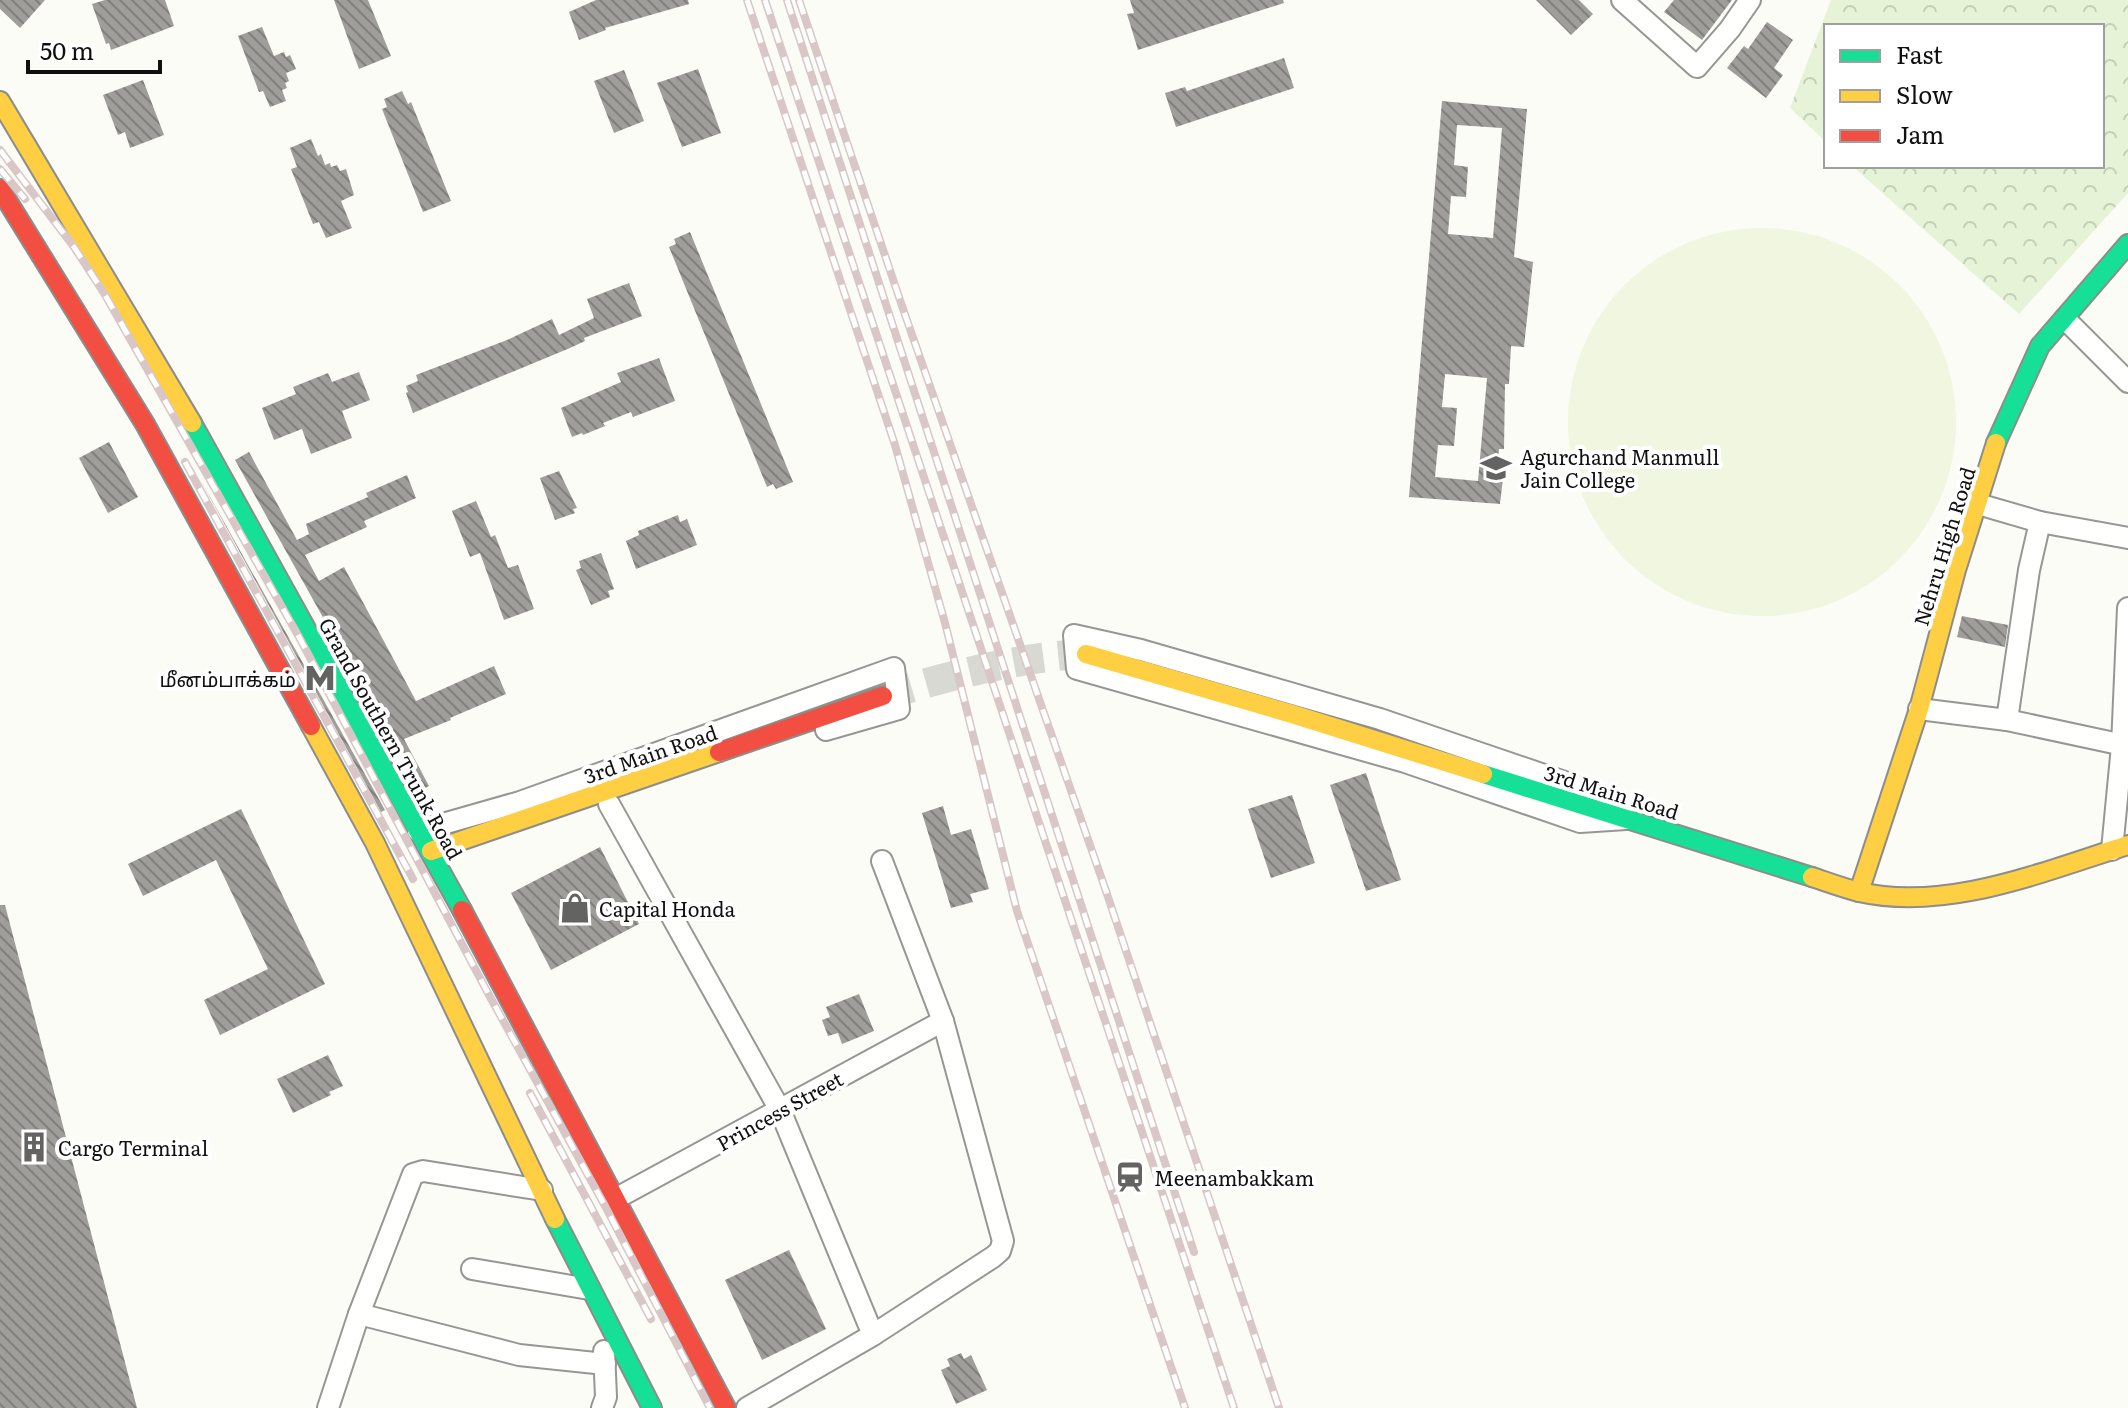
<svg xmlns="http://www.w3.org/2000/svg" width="2128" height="1408" viewBox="0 0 2128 1408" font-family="Literata,'Noto Sans Tamil',serif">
	<defs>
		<pattern id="park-crowns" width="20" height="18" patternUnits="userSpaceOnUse" patternTransform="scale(2)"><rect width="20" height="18" fill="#e7f3d7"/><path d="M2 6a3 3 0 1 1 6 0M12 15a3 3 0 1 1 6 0" fill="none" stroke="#c5cfb8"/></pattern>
		<pattern id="building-back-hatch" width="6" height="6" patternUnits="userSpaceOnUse" patternTransform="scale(2)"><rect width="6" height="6" fill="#a09e9b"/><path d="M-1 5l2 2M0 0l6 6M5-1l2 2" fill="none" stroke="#817f7d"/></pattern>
	</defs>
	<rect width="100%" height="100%" fill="#fcfcf7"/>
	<polygon fill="url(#park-crowns)" points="1831,0 2128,0 2128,193 2019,314 1852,166 2102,166 2102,26 1826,26 1826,142 1790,108"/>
	<circle fill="#f0f6e0" cx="1762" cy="422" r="194"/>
	<g fill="url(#building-back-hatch)" fill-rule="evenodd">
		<polygon points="0,0 45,0 20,28 0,9"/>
		<polygon points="105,0 165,0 174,26 111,50 109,43 106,44 92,4"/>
		<polygon points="334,0 368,0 391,56 359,69"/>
		<polygon points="596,0 688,0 689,4 605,28 606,30 579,40 569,12"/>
		<polygon points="1130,0 1283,0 1284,3 1138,50 1127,14 1134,13"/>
		<polygon points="1536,0 1579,0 1593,14 1571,35"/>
		<polygon points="1674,0 1732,0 1702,40 1664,12"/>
		<polygon points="1767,22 1793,40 1774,68 1783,75 1766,98 1727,68 1744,46 1748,49"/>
		<polygon points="262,27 274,56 284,52 286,57 290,55 296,69 286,73 289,81 285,83 287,88 282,90 286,101 270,107 263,91 259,92 238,36"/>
		<polygon points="1284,58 1294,88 1176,127 1165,93 1185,87 1187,91"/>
		<polygon points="698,69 721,133 682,147 657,83"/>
		<polygon points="624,70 644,121 614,133 594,81"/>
		<polygon points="143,80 164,135 130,148 125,132 118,135 103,95"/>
		<polygon points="402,91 408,104 411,102 451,201 423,212 382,109 387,107 384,99"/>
		<path d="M1442,101L1527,109L1514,257L1533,262L1524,347L1511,346L1509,384H1505L1504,449H1499L1497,477L1503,478L1500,504L1409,497ZM1457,125L1502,128L1493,238L1448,234L1451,196L1466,197L1468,167L1454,165ZM1445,374L1487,378L1478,481L1435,477L1438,445L1454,446L1457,408L1442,407Z"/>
		<polygon points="311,139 318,156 321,154 325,165 330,163 331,167 337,165 340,171 346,169 354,195 341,201 352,228 326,238 319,222 313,224 291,169 297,167 290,148"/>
		<polygon points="690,232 793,482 776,489 773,484 767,487 669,247 676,244 674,239"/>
		<polygon points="629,283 642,316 584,338 585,341 570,348 413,413 406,393 408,392 406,386 418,381 416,375 507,340 552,319 559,335 594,318 587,299"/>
		<polygon points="659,358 675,401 633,417 631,412 603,423 605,426 583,435 582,433 572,437 561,408 621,382 617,373"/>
		<polygon points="359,372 370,400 342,411 352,438 311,454 302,429 274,440 262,408 296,394 293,387 328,373 332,382"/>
		<polygon points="109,442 138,497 108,513 79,458"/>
		<polygon points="249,452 297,540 309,534 306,524 368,497 366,493 407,475 416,498 364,521 367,527 305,555 319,581 344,567 416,701 494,666 506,694 450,718 451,720 404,739 429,786 420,791 235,460"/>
		<polygon points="559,471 577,508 573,509 575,513 555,520 540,478"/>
		<polygon points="200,479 385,810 381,812"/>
		<polygon points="476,501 491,537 495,535 508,568 518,565 534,609 504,620 480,553 470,557 452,511"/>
		<polygon points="678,515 680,522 687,519 697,545 636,569 626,541 639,535 638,531"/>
		<polygon points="601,553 614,589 608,591 610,597 591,605 576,570 581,568 579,561"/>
		<polygon points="1962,616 2008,625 2005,647 1957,637"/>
		<polygon points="1366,773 1401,880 1366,891 1330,785"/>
		<polygon points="1292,795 1315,863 1271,878 1248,809"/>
		<polygon points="943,806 951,835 971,829 989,889 970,894 973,902 951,908 922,813"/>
		<polygon points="241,809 325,984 220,1035 204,1000 268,969 216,860 143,896 128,864"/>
		<polygon points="600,847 639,924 551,970 511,893"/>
		<polygon points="0,905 5,905 137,1408 0,1408"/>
		<polygon points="859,994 874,1031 842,1044 838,1033 828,1036 822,1020 830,1017 826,1007"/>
		<polygon points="328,1055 343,1086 329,1092 331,1095 293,1113 277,1079"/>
		<polygon points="789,1250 826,1329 762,1360 725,1280"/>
		<polygon points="961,1353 964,1359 971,1355 987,1390 956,1404 941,1370 950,1366 947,1359"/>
	</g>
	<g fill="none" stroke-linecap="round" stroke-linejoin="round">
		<path stroke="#d9d9d4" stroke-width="30" stroke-dasharray="30 15" stroke-linecap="butt" d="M883,696C943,677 1023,656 1086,654"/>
		<g stroke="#969694" stroke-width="24">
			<g id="street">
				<polyline points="1622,0 1697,67 1730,29 1750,0"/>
				<polyline points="2065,319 2128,382"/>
				<polyline points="1978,504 2040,522 2128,538"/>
				<polygon points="1074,635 1141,650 1380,719 1591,791 1626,819 1580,822 1405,762 1077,669"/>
				<polyline points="1919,709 2007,720 2128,746"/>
				<polyline points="2007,720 2029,570 2040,522"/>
				<polyline points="609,804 780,1110 873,1335"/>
				<polyline points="418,831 520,802 894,668 899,709 826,730"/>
				<polyline points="2112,850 2122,746 2128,608"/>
				<polyline points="615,1199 943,1021"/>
				<polyline points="472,1269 589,1289"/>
				<polyline points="359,1314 519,1355 605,1364"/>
				<polyline points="328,1408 359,1314 413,1174 423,1171 542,1190"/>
				<polyline points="602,1408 606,1397 604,1351"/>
				<polyline points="747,1408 873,1335 993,1257 1000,1251 1003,1241 943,1021 882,861"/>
			</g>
		</g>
		<g stroke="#8d8d8b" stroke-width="22">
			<g id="fast">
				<polyline points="192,423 462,910"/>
				<polyline points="1996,443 2040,346 2128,244"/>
				<polyline points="1483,774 1812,877"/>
				<polyline points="555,1219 652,1408"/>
			</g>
		</g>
		<g stroke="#8d8d8b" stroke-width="22">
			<g id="slow">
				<polyline points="0,101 192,423"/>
				<polyline points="1086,654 1292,714 1483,774"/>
				<polyline points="311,726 375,843 555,1219"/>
				<polyline points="431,851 719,752"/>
				<path d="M1812,877C1827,882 1843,888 1859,892C1948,912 2044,871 2128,845"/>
				<polyline points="1859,892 1919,709 1956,570 1996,443"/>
			</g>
		</g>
		<g stroke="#8d8d8b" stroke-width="22">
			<g id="jam">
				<polyline points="0,189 145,424 311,726"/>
				<polyline points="719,752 883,696"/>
				<polyline points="462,910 726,1408"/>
			</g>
		</g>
		<use href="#street" stroke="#fffffe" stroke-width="20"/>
		<use href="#fast" stroke="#16e098" stroke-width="18"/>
		<use href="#slow" stroke="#ffcf43" stroke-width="18"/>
		<use href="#jam" stroke="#f24e42" stroke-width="18"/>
		<g stroke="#d9c6c7" stroke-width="8">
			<g id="rail">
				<polyline points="747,0 895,445 945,623 1017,911 1185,1408"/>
				<polyline points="765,0 1234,1408"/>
				<polyline points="787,0 1194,1252"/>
				<polyline points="799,0 902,306 1106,891 1279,1408"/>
				<polyline points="0,150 74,247 104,293 299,637 489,995 605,1206 710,1408"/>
				<polyline points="0,169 25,199"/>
				<polyline points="185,462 413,879"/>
				<polyline points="530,1093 651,1319"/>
			</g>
		</g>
		<use href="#rail" stroke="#fff" stroke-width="5" stroke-dasharray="15" stroke-linecap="butt"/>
	</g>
	<defs>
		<g id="university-bare" transform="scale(2.4)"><path d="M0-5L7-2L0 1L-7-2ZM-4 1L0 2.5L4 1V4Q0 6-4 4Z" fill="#636361" stroke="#fff" stroke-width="2.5" paint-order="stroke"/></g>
		<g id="metro-bare" transform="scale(2.4)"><path d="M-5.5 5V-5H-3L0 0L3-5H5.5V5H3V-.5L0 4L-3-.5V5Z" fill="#636361" stroke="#fff" stroke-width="2.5" paint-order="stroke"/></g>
		<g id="shop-bare" transform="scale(2.4)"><path d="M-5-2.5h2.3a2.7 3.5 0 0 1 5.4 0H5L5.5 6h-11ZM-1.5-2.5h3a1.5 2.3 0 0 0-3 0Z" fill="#636361" stroke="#fff" stroke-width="2.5" paint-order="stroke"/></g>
		<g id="building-bare" transform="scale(2.4)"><path d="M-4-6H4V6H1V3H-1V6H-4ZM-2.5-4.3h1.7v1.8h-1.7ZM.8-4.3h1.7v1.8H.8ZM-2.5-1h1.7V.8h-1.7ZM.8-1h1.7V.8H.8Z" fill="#636361" stroke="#fff" stroke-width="2.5" paint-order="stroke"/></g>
		<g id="station-bare" transform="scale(2.4)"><path d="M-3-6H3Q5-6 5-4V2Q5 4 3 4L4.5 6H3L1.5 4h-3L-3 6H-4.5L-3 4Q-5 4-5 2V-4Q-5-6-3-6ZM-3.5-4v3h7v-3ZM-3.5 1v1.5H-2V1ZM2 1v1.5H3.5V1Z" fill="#636361" stroke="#fff" stroke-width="2.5" paint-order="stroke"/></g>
	</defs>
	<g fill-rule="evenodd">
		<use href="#university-bare" x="1496" y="468"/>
		<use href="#metro-bare" x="320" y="678"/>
		<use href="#shop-bare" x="575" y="908"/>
		<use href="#building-bare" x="34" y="1147"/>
		<use href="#station-bare" x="1130" y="1177"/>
	</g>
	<g text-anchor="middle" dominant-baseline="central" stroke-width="8" stroke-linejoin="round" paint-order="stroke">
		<g font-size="20" fill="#101010" stroke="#fff" text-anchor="start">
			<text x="1520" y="456">Agurchand Manmull<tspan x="1520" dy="23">Jain College</tspan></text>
			<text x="296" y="678" text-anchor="end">மீனம்பாக்கம்</text>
			<text x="599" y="908">Capital Honda</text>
			<text x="58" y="1147">Cargo Terminal</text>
			<text x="1154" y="1177">Meenambakkam</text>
		</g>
		<g font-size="20" fill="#101010" stroke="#fff">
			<text transform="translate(1943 546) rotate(-73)">Nehru High Road</text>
			<text transform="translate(392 738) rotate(61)">Grand Southern Trunk Road</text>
			<text transform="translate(650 753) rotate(-19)">3rd Main Road</text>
			<text transform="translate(1612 791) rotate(17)">3rd Main Road</text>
			<text transform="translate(779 1110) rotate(-29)">Princess Street</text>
		</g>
	</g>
	<rect x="1824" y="24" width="280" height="144" fill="#ffffff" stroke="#9f9f9f" stroke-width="2"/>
	<rect x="1840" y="50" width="40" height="12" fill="#16e098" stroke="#9f9f9f" stroke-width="2"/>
	<text x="1896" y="64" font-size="24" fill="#101010">Fast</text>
	<rect x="1840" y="90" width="40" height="12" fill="#ffcf43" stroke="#9f9f9f" stroke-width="2"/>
	<text x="1896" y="104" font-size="24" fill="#101010">Slow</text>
	<rect x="1840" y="130" width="40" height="12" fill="#f24e42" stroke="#9f9f9f" stroke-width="2"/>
	<text x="1896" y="144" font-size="24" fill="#101010">Jam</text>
	<path d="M28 60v12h132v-12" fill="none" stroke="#101010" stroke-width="4"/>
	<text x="40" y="60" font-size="24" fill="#101010" stroke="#ffffff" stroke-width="6" paint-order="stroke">50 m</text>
</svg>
